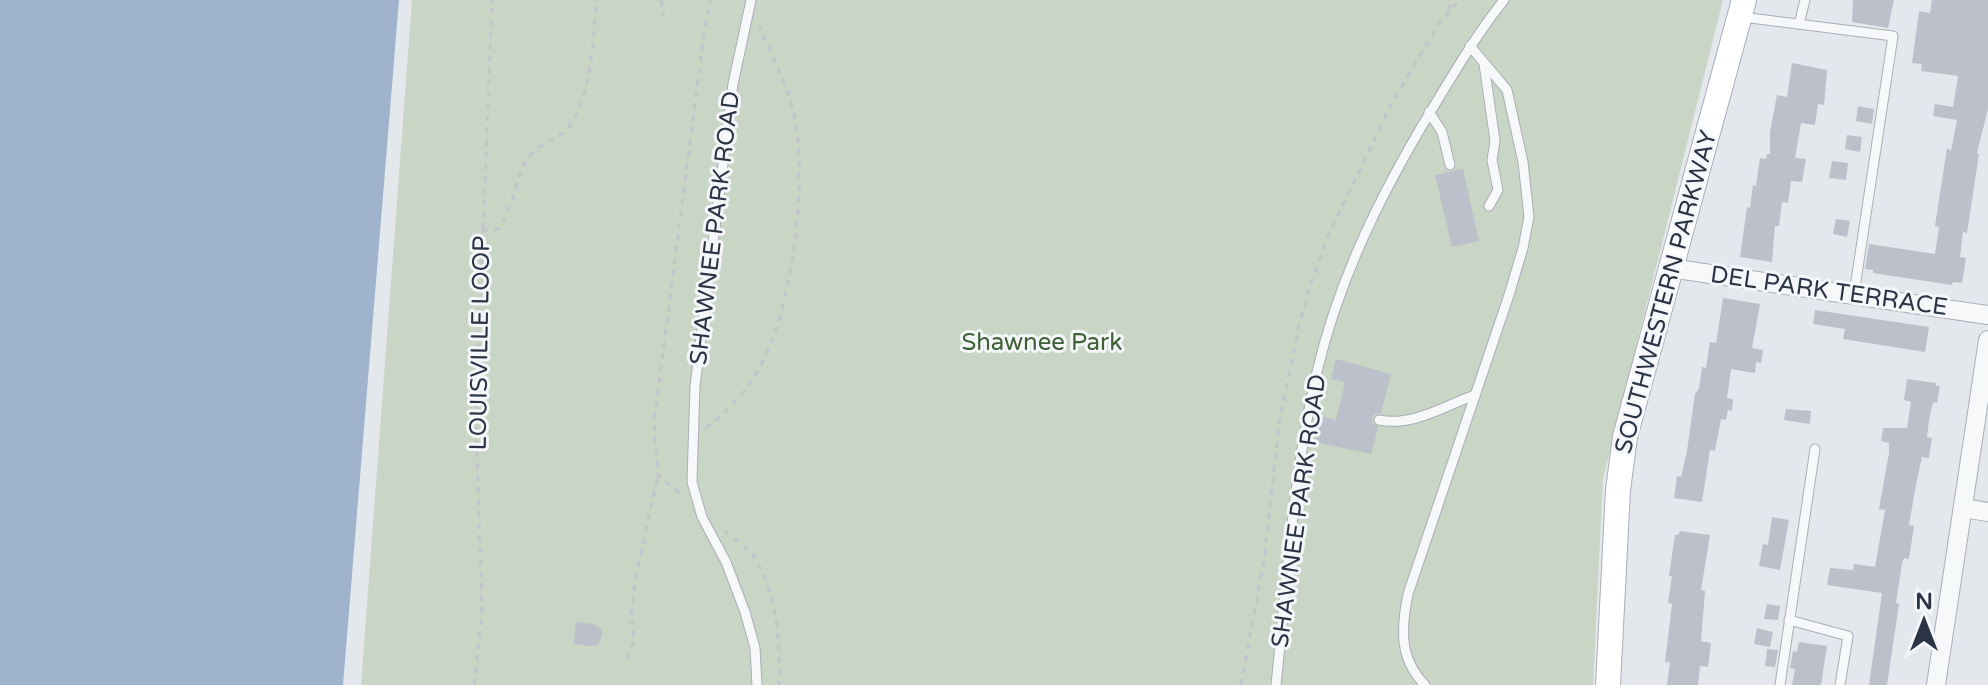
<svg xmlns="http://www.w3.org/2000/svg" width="1988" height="685" viewBox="0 0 1988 685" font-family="'Varela Round',sans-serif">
	<rect width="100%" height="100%" fill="#e4e7ec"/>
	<polygon fill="#c9d6c5" points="412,0 1723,0 1603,479 1593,685 361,685"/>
	<polygon fill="#9fb4cc" points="0,0 399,0 343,685 0,685"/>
	<g fill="#bbc0ca">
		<polygon points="1853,0 1894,0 1888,28 1852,22"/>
		<polygon points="1932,0 1988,0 1988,109 1977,153 1979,154 1967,233 1963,232 1960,257 1966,258 1962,283 1953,282 1952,285 1873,273 1873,270 1865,269 1869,244 1935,254 1939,227 1935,226 1947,148 1951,151 1957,120 1933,116 1935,104 1953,107 1958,76 1921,71 1922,64 1912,63 1919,11 1930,13"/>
		<polygon points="1792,63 1827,70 1824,105 1818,104 1815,125 1801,123 1795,158 1806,159 1802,182 1791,181 1788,203 1782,202 1779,226 1775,226 1772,262 1740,257 1747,207 1750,208 1753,185 1756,186 1760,158 1766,159 1767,154 1770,154 1770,132 1777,95 1787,97"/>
		<polygon points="1858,106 1874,109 1872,124 1856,121"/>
		<polygon points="1847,135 1862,137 1860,152 1845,149"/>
		<polygon points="1832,161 1848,163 1846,180 1829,178"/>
		<polygon points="1463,169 1479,241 1452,247 1435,175"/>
		<polygon points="1836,219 1850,221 1847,237 1833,234"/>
		<polygon points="1723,298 1760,304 1752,348 1763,350 1761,363 1756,362 1755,373 1731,369 1727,398 1733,399 1732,411 1728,410 1726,420 1721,419 1715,451 1710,450 1702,502 1674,498 1677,476 1681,477 1687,451 1695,394 1699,389 1702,367 1706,368 1710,342 1716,343"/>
		<polygon points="1815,310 1929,327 1925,352 1843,339 1845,329 1813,324"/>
		<polygon points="1336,359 1391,374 1381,413 1375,414 1372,418 1373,424 1378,427 1371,454 1314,442 1320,416 1336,420 1345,382 1331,379"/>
		<polygon points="1907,379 1936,383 1936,386 1940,386 1937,403 1933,402 1929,420 1927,437 1932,438 1929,458 1922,457 1916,485 1909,525 1914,526 1909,559 1904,558 1902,563 1896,603 1899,604 1887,685 1869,685 1882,593 1827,585 1830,568 1853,570 1854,564 1875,567 1885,510 1879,509 1889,453 1889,443 1881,441 1883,428 1907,428 1911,402 1904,400"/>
		<polygon points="1786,409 1811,411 1810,424 1784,420"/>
		<polygon points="1772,517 1789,520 1780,570 1759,566 1763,544 1768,545"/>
		<polygon points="1680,531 1710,535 1701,590 1705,591 1701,641 1711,643 1708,667 1700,666 1698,685 1667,685 1670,662 1665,662 1672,604 1668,603 1672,576 1669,576 1675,535 1678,535"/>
		<polygon points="1767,604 1780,606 1778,620 1764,619"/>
		<polygon points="576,622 593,624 601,629 602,635 598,645 589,646 574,644"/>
		<polygon points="1757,628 1773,632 1770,647 1754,644"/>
		<polygon points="1799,642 1827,646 1821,685 1792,685 1795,669 1790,668 1793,651 1797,652"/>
		<polygon points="1767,649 1778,650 1775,667 1765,666"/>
	</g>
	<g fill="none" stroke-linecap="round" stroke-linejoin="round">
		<g stroke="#a9aeb7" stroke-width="11">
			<g id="lane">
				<polyline points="751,0 733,84 695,386 692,482 702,517 726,562 745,612 755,648 757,685"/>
				<polyline points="1742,17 1893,36 1854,294"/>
				<polyline points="1799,24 1805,0"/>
				<polyline points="1484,64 1495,141 1492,160 1498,190 1489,206"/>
				<polyline points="1429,112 1442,132 1450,165"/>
				<path d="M1379,420C1412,427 1444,406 1475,395"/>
				<polyline points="1789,620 1848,636 1840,685"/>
				<path d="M1276,685C1287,581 1293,474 1317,372C1340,273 1387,182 1440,96C1460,63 1480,30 1504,0"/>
				<path d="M1425,685C1399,659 1401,628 1408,594L1509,295L1523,248L1529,217L1523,162L1507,90L1470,46"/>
				<polyline points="1780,685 1815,449"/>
			</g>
		</g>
		<g stroke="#a9aeb7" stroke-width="20">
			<g id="street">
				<polyline points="1670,268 1988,315"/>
				<polyline points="1963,508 1988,512"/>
				<polyline points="1936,685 1988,340"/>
			</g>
		</g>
		<g stroke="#a9aeb7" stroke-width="26">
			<polyline id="secondary" points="1608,685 1618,490 1625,437 1744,0"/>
		</g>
		<g stroke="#c2c5cb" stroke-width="3" stroke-dasharray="6 6" stroke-linecap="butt">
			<polyline points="661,0 664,18"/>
			<polyline points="1448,10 1451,0"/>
			<path d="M482,231L498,229C514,209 514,182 526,161C535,145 552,142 565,131C590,109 595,32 596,0"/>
			<path d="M706,428C732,409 753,383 767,353C793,292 806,189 796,123C790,89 772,57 759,25"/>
			<polyline points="679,493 658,475 654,423 705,25 711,0"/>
			<path d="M724,531C733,538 746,546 753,556C776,587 781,647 779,685"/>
			<polyline points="627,659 634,642 633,623 630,622 636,575 658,475"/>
			<polyline points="474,685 482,611 476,421 492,0"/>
			<polyline points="1241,685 1264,560 1279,423 1299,325 1311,283 1327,238 1393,101 1439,24 1459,0"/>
		</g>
		<use href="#lane" stroke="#f7f8fa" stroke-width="9"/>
		<use href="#street" stroke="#f7f8fa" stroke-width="18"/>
		<use href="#secondary" stroke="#fff" stroke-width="24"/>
	</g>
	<g text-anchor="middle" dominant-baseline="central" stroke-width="6" stroke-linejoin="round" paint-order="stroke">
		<g font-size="24" fill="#2b3445" stroke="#f4f6f9">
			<text transform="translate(715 228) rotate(-83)">SHAWNEE PARK ROAD</text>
			<text transform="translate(1829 291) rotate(8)">DEL PARK TERRACE</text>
			<text transform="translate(1666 292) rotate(-75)">SOUTHWESTERN PARKWAY</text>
			<text transform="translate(480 343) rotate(-89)">LOUISVILLE LOOP</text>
			<text transform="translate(1299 511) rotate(-82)">SHAWNEE PARK ROAD</text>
		</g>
		<g font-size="24" fill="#3f6138" stroke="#f4f6f9">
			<text x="1042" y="342">Shawnee Park</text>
		</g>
	</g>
	<g transform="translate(1924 621)" stroke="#f4f6f9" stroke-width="6" paint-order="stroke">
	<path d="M0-6L14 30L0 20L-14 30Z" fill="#2b3445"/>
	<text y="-12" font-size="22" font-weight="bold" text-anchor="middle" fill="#2b3445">N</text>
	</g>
</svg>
